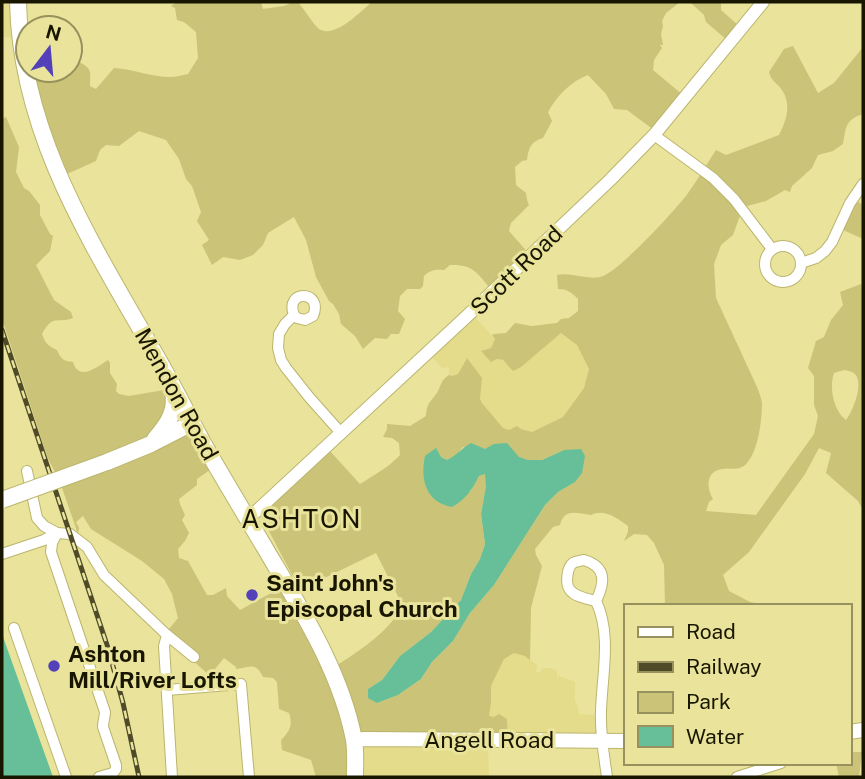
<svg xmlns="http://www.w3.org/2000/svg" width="865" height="779" viewBox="0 0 865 779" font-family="'Public Sans',sans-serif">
	<rect width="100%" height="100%" fill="#e9e39b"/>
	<g fill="#e4dc8b">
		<polygon points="2,2 42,2 19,4 19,37 2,37"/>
		<polygon points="470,312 495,339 491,348 497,359 503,361 513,370 521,367 561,333 577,345 589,369 584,388 563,417 532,432 521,429 509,430 503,428 482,403 480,399 482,378 466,359 458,374 452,376 449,375 449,367 442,368 430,355"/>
		<polygon points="514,653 525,656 537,665 536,672 540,672 543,668 551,668 557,671 557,680 559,676 575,682 575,701 578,707 579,714 600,716 599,742 513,742 494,717 489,717 491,703 491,686 504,659"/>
		<polygon points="355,738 488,747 489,777 352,777"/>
	</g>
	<g fill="#cac378" fill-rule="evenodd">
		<path d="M177,2H261L263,9L284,6L293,2H298C304,9 313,24 319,29C335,39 361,11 372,2H721V10L739,26L727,40L706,22L704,15L691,3L680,2L666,13L662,21L663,26L661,34L663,45H660L662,48L654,60L653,70L683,95L654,130L627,110L614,109L606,94L588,75C571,81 557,96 548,112L552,121L543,138C530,142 529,148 527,160L522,161L515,167L516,185L526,193L527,200L529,205L511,223L509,231L530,255L493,292C478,274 474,264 450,265L444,270C435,269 430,270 424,276L423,286L420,289H407L400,296L398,311L405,319L399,334H391L387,339L375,338L363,349L355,336L341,324L339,314L333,304L329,301L316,277L306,240L294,217L268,233L263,245L253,255L240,260L223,257L212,265L202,245L209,240L197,221L201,212L192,186L186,179L179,159L166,140L139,131L119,146L106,145L100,150L96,161L58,178L28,73L51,70H70V67H73L78,61C93,70 90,70 90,86L96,89L114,68C133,69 151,77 171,77C176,77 182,75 188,74L198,58L196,32L184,22L177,20L175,8L171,6Z"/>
		<path d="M793,46L818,93L834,83L863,47V114C845,120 846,127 843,144L833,151L818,155L812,168L792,186L790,192L785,190L766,201L743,207L733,235L721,245L714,264L716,298L757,387C759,392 761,397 762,403C762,420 758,455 744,466C736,471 730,467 722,469C706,471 706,488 713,499L709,502L706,511L756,515L814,434L818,416L814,405V376L808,368L816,341L824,337L831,320L843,305L840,292L861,284L863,285V510L858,501L826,473L831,453L819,448L805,474L749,552L723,575L729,591L750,602L775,606H665L664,565L654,543L647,535L634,534L624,541L628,532V526C618,518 603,508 591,515C577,513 564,508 560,525L553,527L535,549L536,555L542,566L531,608L530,660L525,656L514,653L504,659L491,686V703L489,716L494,717L499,714L507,719L508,741L355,738L352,777H316L311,760L282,750L281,740C290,731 293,725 289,713L279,709L277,682L273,678L263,677C256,662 251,667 236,669V667L224,658L211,674H208L164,635L178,618L172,594L164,579L142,561L91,529L83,516L76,522L79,528L78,534L59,479L48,459L2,319V119L6,117L19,147L16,172L24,188L29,191L40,205V215L50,234L53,236L50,251L36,265L54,300L71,312L73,318C58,324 53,313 42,334C45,343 48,346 57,350C61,359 63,361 73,362C79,382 97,367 108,360L110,363V373L117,384L116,391L119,394L129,396L170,389L166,426L196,430L214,467L197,479V485L179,499L180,504L185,515L182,520L189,533L185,541L178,549L179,558L188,561L207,595H213L226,588L227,596L240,610L284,586L330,670C349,657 371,644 387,627C395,619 401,610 410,603L403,606L376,553L300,590L261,516L329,450L360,484C366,481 370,477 376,474C387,467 390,465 400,455L399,443L392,438L383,437L387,429V424L410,426L426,416C427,399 433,402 439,389C442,382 442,380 449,375L452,376L458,374L467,358L482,378L480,399L482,403L503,428L509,430L517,426L521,429L532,432L563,417L584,388L589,369L577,345L561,333L521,367L513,371L503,360L497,359L491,362L481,351L491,348L495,339L492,335L494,334L506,333L515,323L532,326L557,323L561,319L569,318L578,311V299C571,292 567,289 558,289L557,275C571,272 586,280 600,277C617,274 674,211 686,196C697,181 706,165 716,150L726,155L779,135C786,121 792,105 782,90C777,83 771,81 769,72L784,49ZM844,370C846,370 853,372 855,374C864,384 853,411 846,420C833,410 829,387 834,373ZM463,447L485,449L528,460H542L564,450L575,482L558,492L545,505L494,585L470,613L453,641L432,662L421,679L398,695L377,703L368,689L382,680L400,656L431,632L461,600L471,574L480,559L485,544L481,514L486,486V473L479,476L470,492L426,456L441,457L447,460L456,455Z"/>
		<polygon points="859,202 863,206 863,239 839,228 849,206"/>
		<polygon points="849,752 862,752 859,777 839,777 836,763 849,763"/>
	</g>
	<g fill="#66bf98">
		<path d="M471,443L485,449L494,444L507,443L519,457L528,460H542L564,450L581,449L585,456L582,473L575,482L558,492L545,505L494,585L470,613L453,641L432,662L421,679L398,695L377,703L368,698V689L382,680L400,656L431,632L461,600L471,574L480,559L485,544L481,514L486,486L485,474L479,476C472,490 466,499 452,507C426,502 420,480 425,456L436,448L441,457L447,460C457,455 462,448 471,443Z"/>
		<polygon points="2,634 53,777 2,777"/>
	</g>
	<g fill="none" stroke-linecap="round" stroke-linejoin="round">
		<g stroke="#bbb56e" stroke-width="12">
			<g id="minor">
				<polyline points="654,135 713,178 734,199 772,249"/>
				<circle cx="783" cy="264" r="18"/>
				<polyline points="801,263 816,258 825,251 832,242 850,203 863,184"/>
				<path d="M294,315C284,289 324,290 313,316L305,320L297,318L294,315L285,324L279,334L278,348L281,360L286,368L309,397L341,433"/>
				<polyline points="27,471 37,518 44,526 57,533 70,534 87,547 104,575 167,635 164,646 172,777"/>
				<path d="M57,533L52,543L51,552L105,712C105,717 103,721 103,727L116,765V769L113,773L99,777"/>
				<polyline points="2,554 44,540 57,533"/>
				<path d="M584,560C607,567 605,583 596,601C588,599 575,597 570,590C565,584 567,567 573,563C574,562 583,560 584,560Z"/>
				<path d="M596,601C612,635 602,675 601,711C600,734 604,755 607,777"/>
				<polyline points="14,628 66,777"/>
				<polyline points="167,635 194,657"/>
				<polyline points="167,690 241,684 249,777"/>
				<polyline points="737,777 781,763"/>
			</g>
		</g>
		<g stroke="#bbb56e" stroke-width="14">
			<polyline id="tertiary" points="248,519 466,317 610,180 654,135 763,2"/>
		</g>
		<g stroke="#bbb56e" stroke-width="16">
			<g id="secondary">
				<polyline points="849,732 863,730"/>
				<polyline points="354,741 363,739 625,741"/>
			</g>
		</g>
		<g stroke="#bbb56e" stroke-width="18">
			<g id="primary">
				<path d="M18,2C21,135 91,242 155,354C172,383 187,413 203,443C223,478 244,513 265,548C300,608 341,671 354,740C356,752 355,765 355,777"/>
				<path d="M155,439C168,424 177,411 173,390"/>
				<polyline points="107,462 151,444 192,423"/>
			</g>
		</g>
		<use href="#minor" stroke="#fff" stroke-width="10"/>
		<use href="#tertiary" stroke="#fff" stroke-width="12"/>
		<use href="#secondary" stroke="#fff" stroke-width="14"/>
		<use href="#primary" stroke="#fff" stroke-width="16"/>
		<g stroke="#4f4b28" stroke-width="5">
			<polyline id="rail" points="2,330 108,648 123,703 139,777"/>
		</g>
		<use href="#rail" stroke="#e9e39b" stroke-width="2.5" stroke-dasharray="8" stroke-linecap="butt"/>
		<g stroke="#bbb56e" stroke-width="18" stroke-linecap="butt">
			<polyline id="primary-bridge" points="2,500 107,462"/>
		</g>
		<use href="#primary-bridge" stroke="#fff" stroke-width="16"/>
	</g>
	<g fill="#5341b9" stroke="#e9e39b" stroke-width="2.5">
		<circle cx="252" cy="595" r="7"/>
		<circle cx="54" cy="666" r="7"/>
	</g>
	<g text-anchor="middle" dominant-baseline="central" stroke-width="6" stroke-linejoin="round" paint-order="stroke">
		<g font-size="23" fill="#191600" stroke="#e9e39b">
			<text transform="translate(516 270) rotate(-44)">Scott Road</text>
			<text transform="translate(177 394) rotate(61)">Mendon Road</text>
			<text x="489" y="739">Angell Road</text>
		</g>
		<g font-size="23" font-weight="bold" fill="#191600" stroke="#e9e39b" text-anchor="start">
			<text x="266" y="582">Saint John's<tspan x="266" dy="26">Episcopal Church</tspan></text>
			<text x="68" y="653">Ashton<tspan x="68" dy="26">Mill/River Lofts</tspan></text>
		</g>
		<g font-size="26" letter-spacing="2" fill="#191600" stroke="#e9e39b">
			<text x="302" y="518">ASHTON</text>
		</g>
	</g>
	<rect width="865" height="779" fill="none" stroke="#191600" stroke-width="7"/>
	<rect x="624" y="604" width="228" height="161" fill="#e9e39b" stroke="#96915d" stroke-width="2"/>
	<rect x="638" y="627" width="35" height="10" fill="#ffffff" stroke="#96915d" stroke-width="2"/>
	<text x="686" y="639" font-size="21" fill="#191600">Road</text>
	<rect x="638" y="662" width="35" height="10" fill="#4f4b28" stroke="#96915d" stroke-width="2"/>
	<text x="686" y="674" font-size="21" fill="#191600">Railway</text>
	<rect x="638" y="692" width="35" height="21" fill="#cac378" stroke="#96915d" stroke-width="2"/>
	<text x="686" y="709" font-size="21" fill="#191600">Park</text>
	<rect x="638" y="726" width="35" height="21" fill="#66bf98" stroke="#96915d" stroke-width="2"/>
	<text x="686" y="744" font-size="21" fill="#191600">Water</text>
	<g transform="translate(49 49) rotate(16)"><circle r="33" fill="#e9e39b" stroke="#96915d" stroke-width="2"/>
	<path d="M0-5L12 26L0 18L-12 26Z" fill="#5341b9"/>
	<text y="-10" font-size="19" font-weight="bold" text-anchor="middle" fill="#191600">N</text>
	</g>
</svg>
